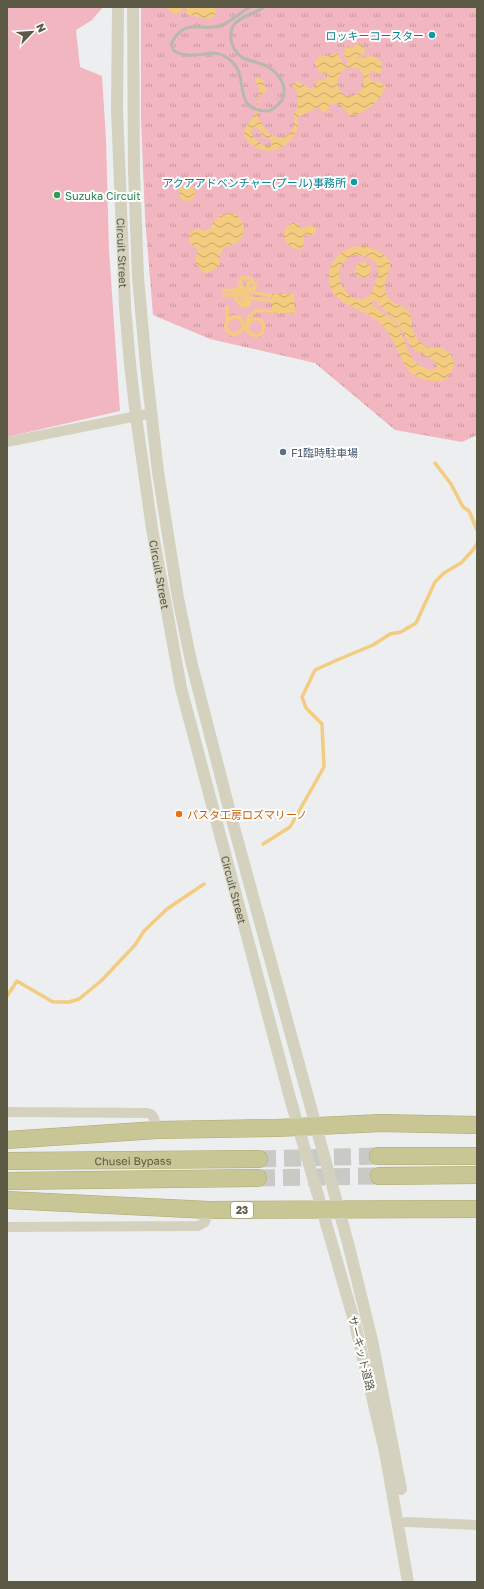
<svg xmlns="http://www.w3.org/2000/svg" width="484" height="1589" font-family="'Golos Text','Noto Sans JP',sans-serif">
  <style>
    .park { fill: url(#park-tufts) }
    .garden { fill: #f2b6c0 }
    .water { fill: url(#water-waves); fill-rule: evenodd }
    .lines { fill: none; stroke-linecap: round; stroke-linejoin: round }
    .stream { stroke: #f3cc7f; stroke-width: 3.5 }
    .trunk-tunnel { stroke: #c9c9c5; stroke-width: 17; stroke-dasharray: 17 8; stroke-linecap: butt }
    .trunk-casing { stroke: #adab6b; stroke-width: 18 }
    .minor { stroke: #d4d2bf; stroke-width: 10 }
    .tertiary { stroke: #d4d2bf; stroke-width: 12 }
    .trunk { stroke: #c8c695; stroke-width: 17 }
    .rail { stroke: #b7b8ae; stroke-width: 3 }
    .culture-dot { fill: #0f9aa8; stroke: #fff; stroke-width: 1.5 }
    .leisure-dot { fill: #2e9e5b; stroke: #fff; stroke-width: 1.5 }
    .service-dot { fill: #5c6f8a; stroke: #fff; stroke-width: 1.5 }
    .food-dot { fill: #e8710a; stroke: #fff; stroke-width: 1.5 }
    .labels { text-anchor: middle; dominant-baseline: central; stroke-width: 4; stroke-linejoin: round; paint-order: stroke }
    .shield { fill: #fff; stroke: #8d8c7c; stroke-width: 1 }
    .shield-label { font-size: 10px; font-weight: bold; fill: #5c5a44 }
    .culture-label { font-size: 11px; fill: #0d838f; stroke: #fff; text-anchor: end }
    .leisure-label { font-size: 11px; fill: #27864d; stroke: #fff; text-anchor: start }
    .street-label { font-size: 11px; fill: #5c5a44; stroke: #fff }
    .service-label { font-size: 11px; fill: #4e5e75; stroke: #fff; text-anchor: start }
    .food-label { font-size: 11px; fill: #c56008; stroke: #fff; text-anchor: start }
  </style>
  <defs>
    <pattern id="park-tufts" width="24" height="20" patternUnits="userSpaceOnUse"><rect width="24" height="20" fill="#f2b6c0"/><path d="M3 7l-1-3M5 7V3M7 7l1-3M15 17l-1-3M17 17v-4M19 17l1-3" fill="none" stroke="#c7979e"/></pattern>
    <pattern id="water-waves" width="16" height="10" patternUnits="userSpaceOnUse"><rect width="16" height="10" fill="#f3cc7f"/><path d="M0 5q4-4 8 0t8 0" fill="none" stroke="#c8a96a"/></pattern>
  </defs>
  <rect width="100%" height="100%" fill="#edeef0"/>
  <path class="park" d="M141,7H477V435L462,442L395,430L315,363L210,339L153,315L145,218L141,118Z"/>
  <path class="garden" d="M7,7H103L92,20L76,30L80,67L102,76L106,140L109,250L120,411L7,437Z"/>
  <path class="water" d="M166,7H216L215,16L208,19L186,14L187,9L184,7L179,13H173Z
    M358,44L363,45L365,49L364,54L356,57L357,58C369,55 386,54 381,73L379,74L372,71L368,74L372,81L380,82L386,88C378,102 367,113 350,116L341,105L332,103L325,114L318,107L298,117C298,120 298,125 297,129C292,145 270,157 256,147C252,145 247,141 245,137C241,127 252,122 254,115C256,111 260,92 259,88C257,84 255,82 255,77L262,79L266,90L265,93L260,94C259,100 257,107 257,113C257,117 260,121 262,124C274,148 299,138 294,114L298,108L297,92L292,85L297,81L312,90L319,79L324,81L329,74L320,73L315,64L316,60L320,56H330L336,52L338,54L343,64L345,65L348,62L344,54L346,47L349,46L352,49L355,45ZM350,67L360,69C374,89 347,108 339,88C338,85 337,83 338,79C340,72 343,69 350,67ZM255,126L259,129L263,136L273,141L271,145L267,147C260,144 252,138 251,131Z
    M179 193a8 8 0 1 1 16 0a8 8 0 1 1-16 0Z
    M227,213L236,214C238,217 241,219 242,222C247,234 240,246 227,245C225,247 222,250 221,253C216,265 226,265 207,273L202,271L195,262L198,249C191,246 187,240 190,232L199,228L204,231L211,228C214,219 218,216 227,213Z
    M293,223H297L302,229L309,225L316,227V231L312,235L304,236L303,241L304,245L303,248C295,252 286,245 284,236C284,233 285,230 286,227Z
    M365,246C412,262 376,274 387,296C392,305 403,304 409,312C413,319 410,328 415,335C418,341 422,345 428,347C433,349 439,347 444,349C457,356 455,371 446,379C431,385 412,378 404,364C399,356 397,347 392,339C389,333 384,327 379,322C363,307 333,307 329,281C328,274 329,267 334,261C341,250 352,246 365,246ZM354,255C369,255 383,262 377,278C375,283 374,289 371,293C356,316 318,270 354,255ZM375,300L399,325L412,348L418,352L434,360L437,366L435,369L429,370C403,360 410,343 396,324C389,315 379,312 372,304V301Z
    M355 270a8 8 0 1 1 16 0a8 8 0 1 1-16 0Z
    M272,294H294L295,313H272Z"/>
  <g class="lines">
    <path class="stream" d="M224,290C233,291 250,294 255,286C253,280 248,276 242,278L240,282C242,289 249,295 255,288V284L251,281L248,283L247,286C251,295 261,294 270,295
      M224,295H247
      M245,297L242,300L246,303L249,300L245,293L240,288L234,290C233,297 237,301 242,306L248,305L251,299
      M250,298L272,301
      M227,307V323
      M229,320L232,317H239L244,325L242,329
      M247,320C254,308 259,310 272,311
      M227,322C224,328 228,332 233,335C247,332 249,312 262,321L264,326L262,333L256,336L249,333L247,326
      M435,463L451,484L463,507L469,511L477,530
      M263,844L290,827L324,767L322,724L306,708L302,697L315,670L337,660L373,645L390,634L401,632L416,623L435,582L444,573L461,563L472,551L477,544
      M7,996L17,981L53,1002H69L79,999L101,981L135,945L144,931L167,909L204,884"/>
    <path class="trunk-tunnel" d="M259,1159L378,1156
      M258,1178L379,1176"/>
    <g class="trunk-casing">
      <g id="trunk">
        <path d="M7,1140L157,1130L276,1128L381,1123L477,1125"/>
        <path d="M378,1156H477"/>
        <path id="s2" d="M7,1161L259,1159"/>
        <path d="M379,1176L477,1175"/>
        <path d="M7,1181L258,1178"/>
        <path d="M7,1200L209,1210L477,1209"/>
      </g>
    </g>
    <path class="minor" d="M7,442L152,413
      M7,1112L147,1113L151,1114L154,1118L157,1130
      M7,1227L198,1226L205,1222L209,1210
      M406,1522L477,1525"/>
    <g class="tertiary">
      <path id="s1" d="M118,7L117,110L125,306L130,364L136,416L152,529L181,688L290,1098L355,1324L385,1452L408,1582"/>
      <path d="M133,7L134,173L138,277L146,366L158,472L178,598L191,661L232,820L348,1243L372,1340L401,1489"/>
    </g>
    <use href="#trunk" class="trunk"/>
    <path class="rail" d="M250,7C243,11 227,24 221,26C199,31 185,17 171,44L174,51C178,53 182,55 186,55C206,57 218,45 235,65C248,80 232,111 269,111C276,108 284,100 284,93C285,80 275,70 264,65C257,62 250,61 243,58C233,52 227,37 233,26C239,16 255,14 264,7"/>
  </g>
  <g class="culture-dot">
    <circle cx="432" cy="35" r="4"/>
    <circle cx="354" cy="182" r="4"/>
  </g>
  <circle class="leisure-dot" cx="57" cy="195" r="4"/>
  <circle class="service-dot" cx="283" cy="452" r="4"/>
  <circle class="food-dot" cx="179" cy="814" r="4"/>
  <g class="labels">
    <rect class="shield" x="231" y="1202" width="22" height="16" rx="3"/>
    <g class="shield-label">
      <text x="242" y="1210">23</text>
    </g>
    <g class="culture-label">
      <text x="424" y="35">ロッキーコースター</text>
      <text x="346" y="182">アクアアドベンチャー(プール)事務所</text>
    </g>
    <g class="leisure-label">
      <text x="65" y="195">Suzuka Circuit</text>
    </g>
    <g class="street-label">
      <text stroke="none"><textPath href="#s1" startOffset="246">Circuit Street</textPath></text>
      <text stroke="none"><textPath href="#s1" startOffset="570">Circuit Street</textPath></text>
      <text stroke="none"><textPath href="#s1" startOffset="894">Circuit Street</textPath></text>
      <text stroke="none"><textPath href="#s2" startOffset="126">Chusei Bypass</textPath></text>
      <text transform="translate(362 1353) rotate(76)">サーキット道路</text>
    </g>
    <g class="service-label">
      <text x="291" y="452">F1臨時駐車場</text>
    </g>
    <g class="food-label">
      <text x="187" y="814">パスタ工房ロズマリーノ</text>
    </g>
  </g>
  <rect width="484" height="1589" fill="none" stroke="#5c5a44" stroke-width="16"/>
  <g transform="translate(32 32) rotate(65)" stroke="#ffffff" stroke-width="3" paint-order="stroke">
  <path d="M0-3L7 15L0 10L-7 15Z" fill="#5c5a44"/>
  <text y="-6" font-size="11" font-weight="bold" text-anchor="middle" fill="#5c5a44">N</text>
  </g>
</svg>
